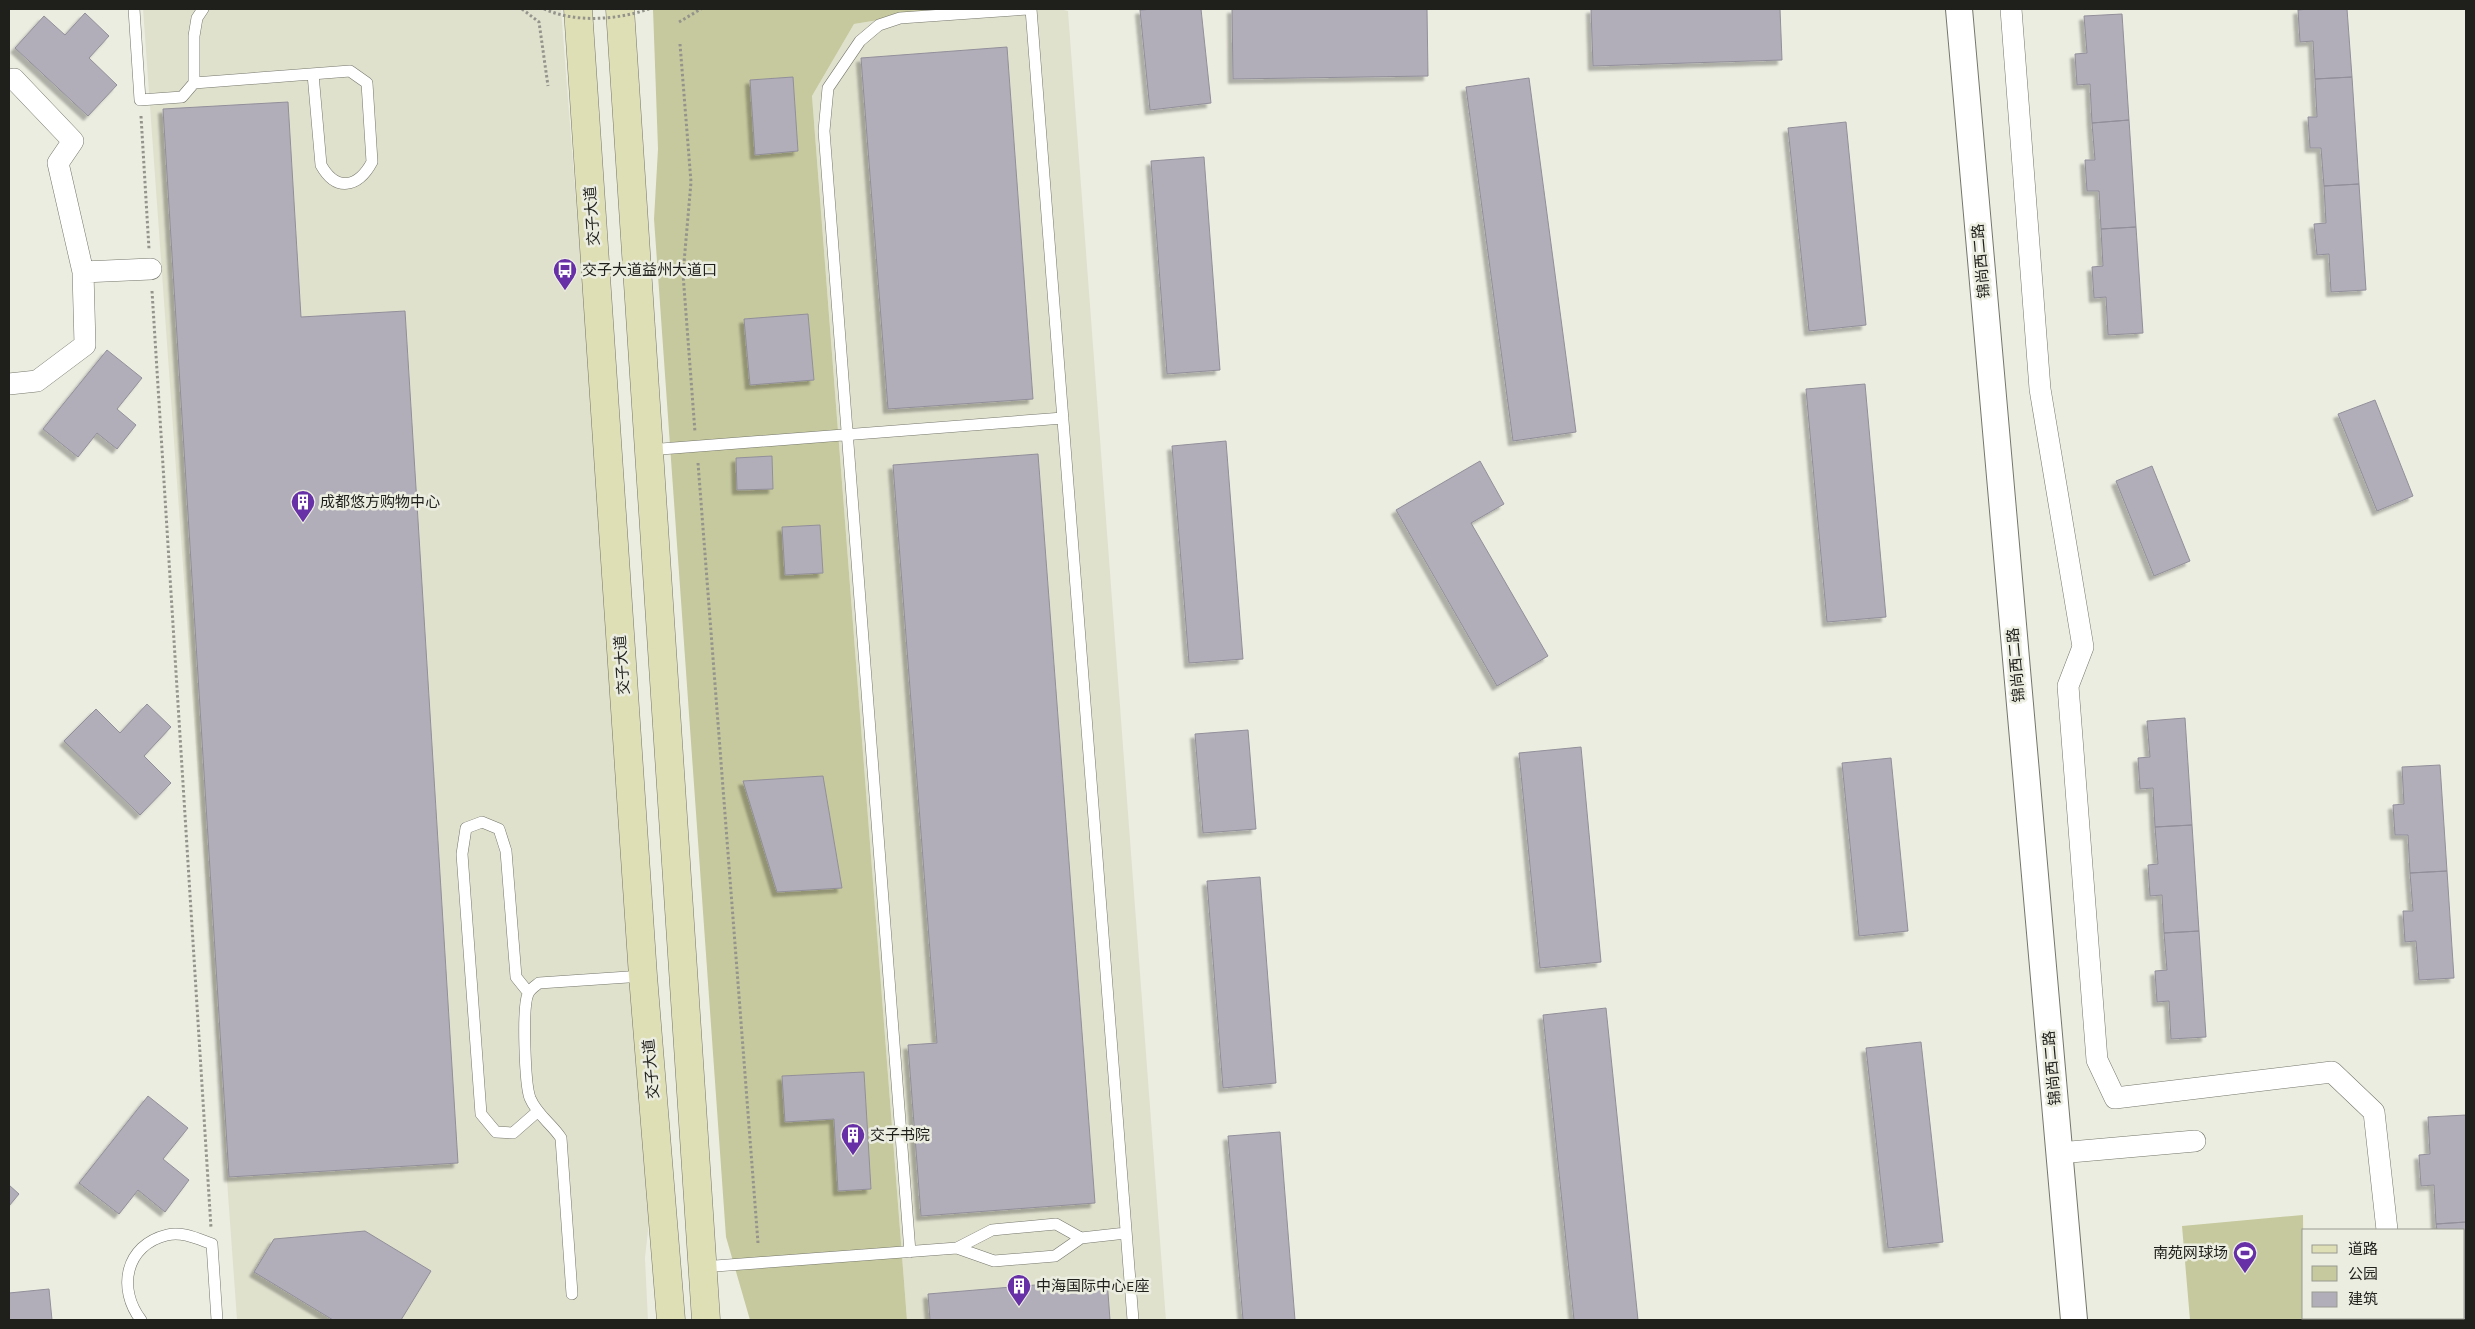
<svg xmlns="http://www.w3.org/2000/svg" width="2475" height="1329" font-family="Karla,'Noto Sans SC',sans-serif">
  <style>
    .built { fill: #e0e1cd }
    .green { fill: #c6c99d }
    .building { fill: #b1aeb9; stroke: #928f9a; filter: url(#shadow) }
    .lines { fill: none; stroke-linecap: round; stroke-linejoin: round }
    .service-casing { stroke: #75766b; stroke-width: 12 }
    .minor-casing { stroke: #75766b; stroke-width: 22 }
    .tertiary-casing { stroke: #75766b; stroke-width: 28 }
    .secondary-casing { stroke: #75766b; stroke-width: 29 }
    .path { stroke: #94948c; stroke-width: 3; stroke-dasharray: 2.5 2.5; stroke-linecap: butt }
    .service { stroke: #fff; stroke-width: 11 }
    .minor { stroke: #fff; stroke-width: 21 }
    .tertiary { stroke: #fff; stroke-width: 26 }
    .secondary { stroke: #dfdfb5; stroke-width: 28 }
    .path-bridge { stroke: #94948c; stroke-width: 3; stroke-dasharray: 2.5 2.5; stroke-linecap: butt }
    .labels { text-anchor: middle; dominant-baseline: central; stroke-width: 5; stroke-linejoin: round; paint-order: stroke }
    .street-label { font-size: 15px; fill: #1f1f1b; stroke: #ecede1 }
    .poi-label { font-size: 15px; fill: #1f1f1b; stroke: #ecede1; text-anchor: start }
  </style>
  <defs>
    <filter id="shadow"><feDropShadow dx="-4.5" dy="4.5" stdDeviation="1" flood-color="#0004"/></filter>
  </defs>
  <rect width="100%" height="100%" fill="#ecede1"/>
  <path class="built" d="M143,9H561L653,1186L645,1258L648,1320H237Z
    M945,9H1060L1068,11L1166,1320H907L812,96L854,24Z"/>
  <path class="green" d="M653,9H945L854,24L812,96L907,1320H750L726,1237L654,219L658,149Z
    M2303,1215L2304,1318H2311V1320H2190L2182,1226Z"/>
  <path class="building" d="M1155,9H1201L1211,103L1150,110L1140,10Z
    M1232,9H1427L1428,76L1233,79Z
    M1591,9H1780L1782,60L1593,66Z
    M2309,9H2347L2352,77L2315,79L2313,41L2300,42L2298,10Z
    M85,13L109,36L89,58L117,85L88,116L15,48L44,16L65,35Z
    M2122,14L2129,120L2092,123L2090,84L2077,85L2075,54L2087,53L2084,16Z
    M1007,47L1033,399L888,409L861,58Z
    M793,77L798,151L755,155L750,80Z
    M2352,77L2359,184L2324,186L2321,148H2310L2308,117H2317L2315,79Z
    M1529,78L1576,432L1513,441L1466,87Z
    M288,102L301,317L405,311L458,1163L229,1177L163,109Z
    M2129,120L2136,227L2101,229L2099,191H2087L2085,160H2095L2092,123Z
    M1846,122L1866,325L1809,331L1788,128Z
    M1204,157L1220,370L1167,374L1151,161Z
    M2359,184L2366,290L2331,292L2329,254L2317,255L2314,224L2326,223L2324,186Z
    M2136,227L2143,333L2108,335L2106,297L2094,298L2092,267L2103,266L2101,229Z
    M808,314L814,380L750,385L744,319Z
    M107,350L142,378L117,409L136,425L117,449L97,433L78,457L43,429Z
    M1865,384L1886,617L1827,622L1806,389Z
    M2375,400L2413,496L2377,511L2338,414Z
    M1226,441L1243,659L1189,663L1172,446Z
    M1038,454L1095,1203L921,1216L908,1045L937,1043L893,465Z
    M772,456L773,489L737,490L736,458Z
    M1480,461L1504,504L1471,523L1548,656L1497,686L1396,510Z
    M2152,466L2190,561L2154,576L2116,481Z
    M820,525L823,573L785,575L782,527Z
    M147,704L171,727L144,756L171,783L140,815L64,741L96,709L120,733Z
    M2185,718L2192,825L2155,827L2153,788L2140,789L2138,758L2150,757L2147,721Z
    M1248,730L1256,829L1203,833L1195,734Z
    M1581,747L1601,962L1540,968L1519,753Z
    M1891,758L1908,931L1859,936L1842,763Z
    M2440,765L2447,871L2410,873L2408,835H2395L2393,805L2404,804L2402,767Z
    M823,776L842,888L777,892L743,781Z
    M2192,825L2199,931L2164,933L2162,895L2150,896L2148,865L2158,864L2155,827Z
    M2447,871L2454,978L2419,980L2416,941L2405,942L2403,911H2413L2410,873Z
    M1260,877L1276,1083L1223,1088L1207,881Z
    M2199,931L2206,1037L2171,1039L2169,1001L2157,1002L2155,971L2167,970L2164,933Z
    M1606,1008L1638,1320H1574L1543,1015Z
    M1921,1042L1943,1242L1888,1248L1866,1048Z
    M864,1072L871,1189L838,1191L834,1119L785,1122L782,1076Z
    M148,1096L188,1128L163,1159L189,1180L165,1212L138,1190L119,1214L79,1183Z
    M2466,1115V1222L2436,1224L2434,1185L2421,1186L2419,1155L2430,1154L2428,1117Z
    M1280,1132L1295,1320H1243L1228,1136Z
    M9,1185L19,1194L9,1206Z
    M2466,1222V1320H2444V1318H2464V1230H2437L2436,1224Z
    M365,1231L431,1271L401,1320H333L254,1272L274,1239Z
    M1107,1279L1110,1320H930L928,1294Z
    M49,1289L52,1320H9V1293Z"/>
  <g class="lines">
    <g class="service-casing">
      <path id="service" d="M134,9L140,100L182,97L194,83V36L197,18L203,9
        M1031,9L1133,1320
        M194,83L350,71L367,83L372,162C358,188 336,192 321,165L313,74
        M648,450L1063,418
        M528,992L516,977L506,851L499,829L482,822L466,828L462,854L481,1114L496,1132L513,1133L537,1112
        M1081,1238L1126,1233
        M910,1252L824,131L828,88L860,41L879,25L900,18L1028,9
        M702,1267L957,1248L994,1261L1055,1256L1081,1238L1056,1224L992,1230L957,1248
        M572,1294L561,1138C552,1124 537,1115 530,1098C525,1085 522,1007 528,994C530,989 535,986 539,983L643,976
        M141,1320C117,1289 125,1245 167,1235C182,1231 198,1239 212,1244L217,1320"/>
    </g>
    <g class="minor-casing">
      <path id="minor" d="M2011,9L2040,389L2083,647L2068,686L2097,1060L2115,1098L2332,1072L2374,1112L2387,1230
        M9,80L14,79L73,141L58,163L83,272L85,345L37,381L9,384
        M83,272L151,269
        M2059,1153L2195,1141
        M2397,1318V1320"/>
    </g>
    <g class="tertiary-casing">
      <path id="tertiary" d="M1959,9L2074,1320"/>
    </g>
    <g class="secondary-casing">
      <path id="secondary" d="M578,9L643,976L671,1320
        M620,9L706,1320"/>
    </g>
    <path class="path" d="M522,9L539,22L548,86
      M679,22L701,9
      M680,44L691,182L683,274L695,432
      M141,116L149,249
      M152,291L211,1228
      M698,463L758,1243"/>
    <use href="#service" class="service"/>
    <use href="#minor" class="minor"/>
    <use href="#tertiary" class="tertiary"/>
    <use href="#secondary" class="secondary"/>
    <path class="path-bridge" d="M544,9C576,23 616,20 649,9"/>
  </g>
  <defs>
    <g id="bus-pin" transform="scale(1.25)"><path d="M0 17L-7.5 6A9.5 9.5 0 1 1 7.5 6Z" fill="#6830a7" stroke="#ecede1"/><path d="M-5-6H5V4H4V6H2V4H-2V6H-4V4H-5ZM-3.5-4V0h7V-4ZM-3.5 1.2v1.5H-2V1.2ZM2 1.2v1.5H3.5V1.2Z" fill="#fff"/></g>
    <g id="building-pin" transform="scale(1.25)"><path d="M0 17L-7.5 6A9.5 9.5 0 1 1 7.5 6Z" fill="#6830a7" stroke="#ecede1"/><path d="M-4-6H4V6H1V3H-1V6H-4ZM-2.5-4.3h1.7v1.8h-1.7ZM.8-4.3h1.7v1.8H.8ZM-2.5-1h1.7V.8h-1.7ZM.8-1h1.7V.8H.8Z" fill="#fff"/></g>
    <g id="stadium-pin" transform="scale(1.25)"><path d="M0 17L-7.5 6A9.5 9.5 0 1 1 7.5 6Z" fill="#6830a7" stroke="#ecede1"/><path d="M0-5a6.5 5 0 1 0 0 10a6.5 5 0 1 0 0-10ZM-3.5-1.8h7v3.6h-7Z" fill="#fff"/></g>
  </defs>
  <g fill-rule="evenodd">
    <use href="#bus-pin" x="565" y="270"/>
    <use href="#building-pin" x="303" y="502"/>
    <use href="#building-pin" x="853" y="1135"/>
    <use href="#stadium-pin" x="2245" y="1253"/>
    <use href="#building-pin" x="1019" y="1286"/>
  </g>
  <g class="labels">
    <g class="street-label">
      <text transform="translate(592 216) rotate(-94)">交子大道</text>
      <text transform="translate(1981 261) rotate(-95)">锦尚西二路</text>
      <text transform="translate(622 665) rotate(-94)">交子大道</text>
      <text transform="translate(2016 665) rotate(-95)">锦尚西二路</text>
      <text transform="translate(2052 1068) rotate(-95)">锦尚西二路</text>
      <text transform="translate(651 1069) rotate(-95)">交子大道</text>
    </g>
    <g class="poi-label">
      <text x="582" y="270">交子大道益州大道口</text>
      <text x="320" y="502">成都悠方购物中心</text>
      <text x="870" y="1135">交子书院</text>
      <text x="2228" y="1253" text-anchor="end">南苑网球场</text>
      <text x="1036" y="1286">中海国际中心E座</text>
    </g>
  </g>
  <rect width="2475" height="1329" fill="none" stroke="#1f1f1b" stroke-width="20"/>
  <rect x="2302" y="1229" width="162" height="90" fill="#ecede1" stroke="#9a9b92"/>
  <rect x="2312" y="1245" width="25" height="8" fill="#dfdfb5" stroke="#9a9b92"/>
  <text x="2348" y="1254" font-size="15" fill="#1f1f1b">道路</text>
  <rect x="2312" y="1266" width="25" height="15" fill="#c6c99d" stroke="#9a9b92"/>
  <text x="2348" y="1279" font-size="15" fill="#1f1f1b">公园</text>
  <rect x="2312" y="1292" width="25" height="15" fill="#b1aeb9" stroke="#9a9b92"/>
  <text x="2348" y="1304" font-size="15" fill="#1f1f1b">建筑</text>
</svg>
